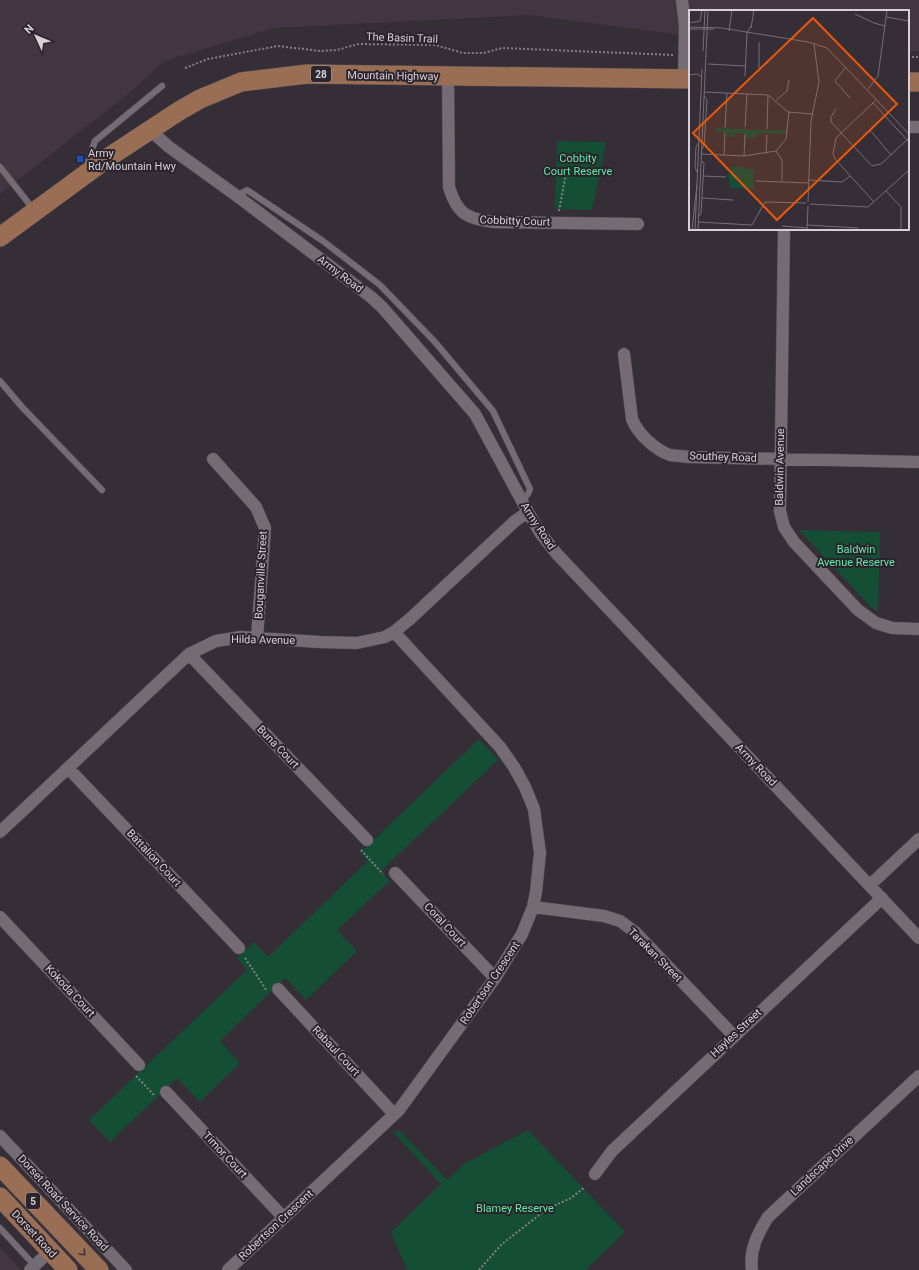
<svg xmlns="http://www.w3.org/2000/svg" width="919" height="1270" font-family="Roboto,sans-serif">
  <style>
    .built { fill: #433642 }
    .green { fill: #134e35 }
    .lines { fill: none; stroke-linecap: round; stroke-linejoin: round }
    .service-casing { stroke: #514a51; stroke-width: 7 }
    .minor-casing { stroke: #514a51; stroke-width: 13 }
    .primary-casing { stroke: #514a51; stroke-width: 20 }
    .path { stroke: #857e85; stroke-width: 2; stroke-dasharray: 2 2; stroke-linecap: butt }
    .service { stroke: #746b73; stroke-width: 6 }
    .minor { stroke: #746b73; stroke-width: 12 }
    .primary { stroke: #9a6e55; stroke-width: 19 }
    .oneway { stroke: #423334 }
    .transit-dot { fill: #1a4fb4; stroke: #2c242c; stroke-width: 1.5 }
    .labels { text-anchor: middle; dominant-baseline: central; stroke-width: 4; stroke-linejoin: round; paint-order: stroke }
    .shield { fill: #2c242c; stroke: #a29ca2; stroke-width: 1 }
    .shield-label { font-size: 10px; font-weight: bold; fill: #d5d0d5 }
    .street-label { font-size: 11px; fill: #d5d0d5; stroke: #2c242c }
    .poi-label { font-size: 11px; fill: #d5d0d5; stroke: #2c242c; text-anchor: start }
    .park-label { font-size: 11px; fill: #61e7a9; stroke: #2c242c }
    .inset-road { fill: none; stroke: #766f76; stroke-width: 1 }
    .view { fill: #e8590c; fill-opacity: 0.15; stroke: #e8590c; stroke-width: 2 }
    .inset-edge { fill: none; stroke: #d5d0d5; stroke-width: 2 }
  </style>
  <rect width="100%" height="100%" fill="#362e36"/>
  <path class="built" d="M0,0H919V51H908V11H690V36L529,15L274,28L164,61L128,94L0,194Z
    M0,1248L21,1270H0Z"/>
  <path class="green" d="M557,141L606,142L592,210L555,209Z
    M799,530L880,532L878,612L871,607Z
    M479,739L498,760L381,871L390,881L337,930L357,951L306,1000L285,978L220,1041L240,1063L200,1102L177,1078L110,1142L89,1120L247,970L237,958L254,942L268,957L368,861L360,853Z
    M399,1130L447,1180L464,1164L528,1130L625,1232L586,1270H407L391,1232L441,1184L394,1133Z"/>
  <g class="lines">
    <g class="service-casing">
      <path id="service" d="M0,167L34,210
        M86,168L95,141L162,86
        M237,196L247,190L323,241L380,285L435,342L493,411L530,489L528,494L521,500
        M0,381L22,407L102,490
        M0,1228L35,1266"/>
    </g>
    <g class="minor-casing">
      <path id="minor" d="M682,0L685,26L684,79
        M448,77L449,187C457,214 467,219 494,222L638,224
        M908,127H919
        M150,130L169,147L237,196L371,297L382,307L475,414L528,512L541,534L557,554L919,938
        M784,229L780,511L784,527L794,542L858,610L876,623L892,628L919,629
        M624,354L632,419C638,434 654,449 670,455C676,456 683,456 689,457L919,462
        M213,459L256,507L265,528L257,638
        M189,654L367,840
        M68,768L239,948
        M0,832L189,654L216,641L241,637L320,642L357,643L385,637L394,632L411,618L515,521L528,512
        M395,873L495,978
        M870,885L919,839
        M533,907L604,916L620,921L635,932L734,1036
        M0,917L139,1065
        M278,989L394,1114
        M166,1092L284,1218
        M0,1136L126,1270
        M595,1174L612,1151L882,898
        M30,1270L50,1251
        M228,1270L399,1110L495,978L522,934L533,907L536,892L540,853L534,809L525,787L514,767L500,747L394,632
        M752,1270C749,1250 758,1233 768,1217L919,1076"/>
    </g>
    <g class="primary-casing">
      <path id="primary" d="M908,82H919
        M0,237L109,157L179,111L200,99L241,82L307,74L690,79
        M0,1166L99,1270
        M0,1197L68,1270"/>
    </g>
    <path class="path" d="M908,57H919
      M185,68L208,59L278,46L320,51L337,50L358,44L435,45L463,53H484L502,48L673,55
      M559,211L567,168
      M361,850L383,874
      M245,958L267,991
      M136,1076L155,1096
      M479,1270L502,1244L547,1209L571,1198L585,1187"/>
    <use href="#service" class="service"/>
    <use href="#minor" class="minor"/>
    <use href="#primary" class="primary"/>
  </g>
  <defs><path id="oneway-chevron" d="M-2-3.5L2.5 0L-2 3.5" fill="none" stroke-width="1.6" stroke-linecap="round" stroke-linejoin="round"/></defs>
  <use class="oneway" href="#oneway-chevron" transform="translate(83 1253) rotate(47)"/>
  <rect class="transit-dot" x="76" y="155" width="8" height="8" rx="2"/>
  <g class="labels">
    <g class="shield">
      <rect x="311" y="66" width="20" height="16" rx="3"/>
      <rect x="26" y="1193" width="14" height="16" rx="3"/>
    </g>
    <g class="shield-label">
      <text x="321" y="74">28</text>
      <text x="33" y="1201">5</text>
    </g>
    <g class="street-label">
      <text transform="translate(402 38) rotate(2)">The Basin Trail</text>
      <text transform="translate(393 76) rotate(1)">Mountain Highway</text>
      <text transform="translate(515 221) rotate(2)">Cobbitty Court</text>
      <text transform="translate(340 274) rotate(37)">Army Road</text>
      <text transform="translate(723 457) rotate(2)">Southey Road</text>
      <text transform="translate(780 467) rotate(-89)">Baldwin Avenue</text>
      <text transform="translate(538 526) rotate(57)">Army Road</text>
      <text transform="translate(261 575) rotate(-87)">Bouganville Street</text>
      <text transform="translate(263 640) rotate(1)">Hilda Avenue</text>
      <text transform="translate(278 747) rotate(46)">Buna Court</text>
      <text transform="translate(756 765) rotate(46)">Army Road</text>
      <text transform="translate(154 858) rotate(47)">Battalion Court</text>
      <text transform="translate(445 925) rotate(47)">Coral Court</text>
      <text transform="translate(655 955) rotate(45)">Tarakan Street</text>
      <text transform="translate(490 983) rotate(-56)">Robertson Crescent</text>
      <text transform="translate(70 991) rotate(47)">Kokoda Court</text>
      <text transform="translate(736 1033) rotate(-43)">Hayles Street</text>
      <text transform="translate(336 1051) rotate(47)">Rabaul Court</text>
      <text transform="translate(225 1155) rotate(47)">Timor Court</text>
      <text transform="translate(822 1166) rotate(-43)">Landscape Drive</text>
      <text transform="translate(63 1203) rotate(47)">Dorset Road Service Road</text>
      <text transform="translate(276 1225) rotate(-43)">Robertson Crescent</text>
      <text transform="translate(34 1234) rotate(47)">Dorset Road</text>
    </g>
    <g class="poi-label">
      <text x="88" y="153">Army<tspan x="88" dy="13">Rd/Mountain Hwy</tspan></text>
    </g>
    <g class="park-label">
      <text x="578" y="158">Cobbity<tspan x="578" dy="13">Court Reserve</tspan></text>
      <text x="856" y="549">Baldwin<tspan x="856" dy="13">Avenue Reserve</tspan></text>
      <text x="515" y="1208">Blamey Reserve</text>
    </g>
  </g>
  <g transform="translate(689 10)">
    <rect width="220" height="220" fill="#362e36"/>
    <path d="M55,117L58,120H98V124L77,123L67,124V128H57V124L46,123L45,127H38V123L26,122V118L55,119ZM53,148V157L65,160V179L42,178L39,166L43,157H52Z" fill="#134e35"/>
    <path class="inset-road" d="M166,4L185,13L196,16M197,7L220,11M0,13L11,11L13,0M0,17L33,18L119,32L138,38L220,124M62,18L65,0M0,19H25M40,21L43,0M70,32V58M14,41L16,0M19,54L56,56M157,57L146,71L161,88M0,65L8,64L13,67M56,66L58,23L62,16M179,79L189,66L198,0M15,82L79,85L99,102L124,104M87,90L98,81L100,70M184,93L220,132M147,99L142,107V112L183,156L192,154L220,128M56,117L58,84M36,118L38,83M78,119L79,85M181,120L202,145M13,139L15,136L18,90L15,86M87,141L93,150V171M12,144L55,146L87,141L97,129L100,102M77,144L78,125M35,145L36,123M55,146L56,124M8,162L6,157L7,137L10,133M14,166L37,167M120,170L153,172L161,166M67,171L120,173M197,181L212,197V220M13,188L44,190M119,192L122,111L130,72L125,34M185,192L146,149L144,144L147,128L187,90M121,194L179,197L220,160M9,207L12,204L15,153L13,151M9,212L63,215L76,192L117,193M118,215L169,218M93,216L118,218M3,220L8,175M6,220L13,59M9,220L19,0M118,220L119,196"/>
    <path class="view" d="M124,8L208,94L88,210L4,123Z"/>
    <rect width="220" height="220" class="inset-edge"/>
  </g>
  <g transform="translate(36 36) rotate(314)" stroke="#2c242c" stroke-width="3" paint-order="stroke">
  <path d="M0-3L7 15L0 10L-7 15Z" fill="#d5d0d5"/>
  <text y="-6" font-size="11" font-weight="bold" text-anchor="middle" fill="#d5d0d5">N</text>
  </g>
</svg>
